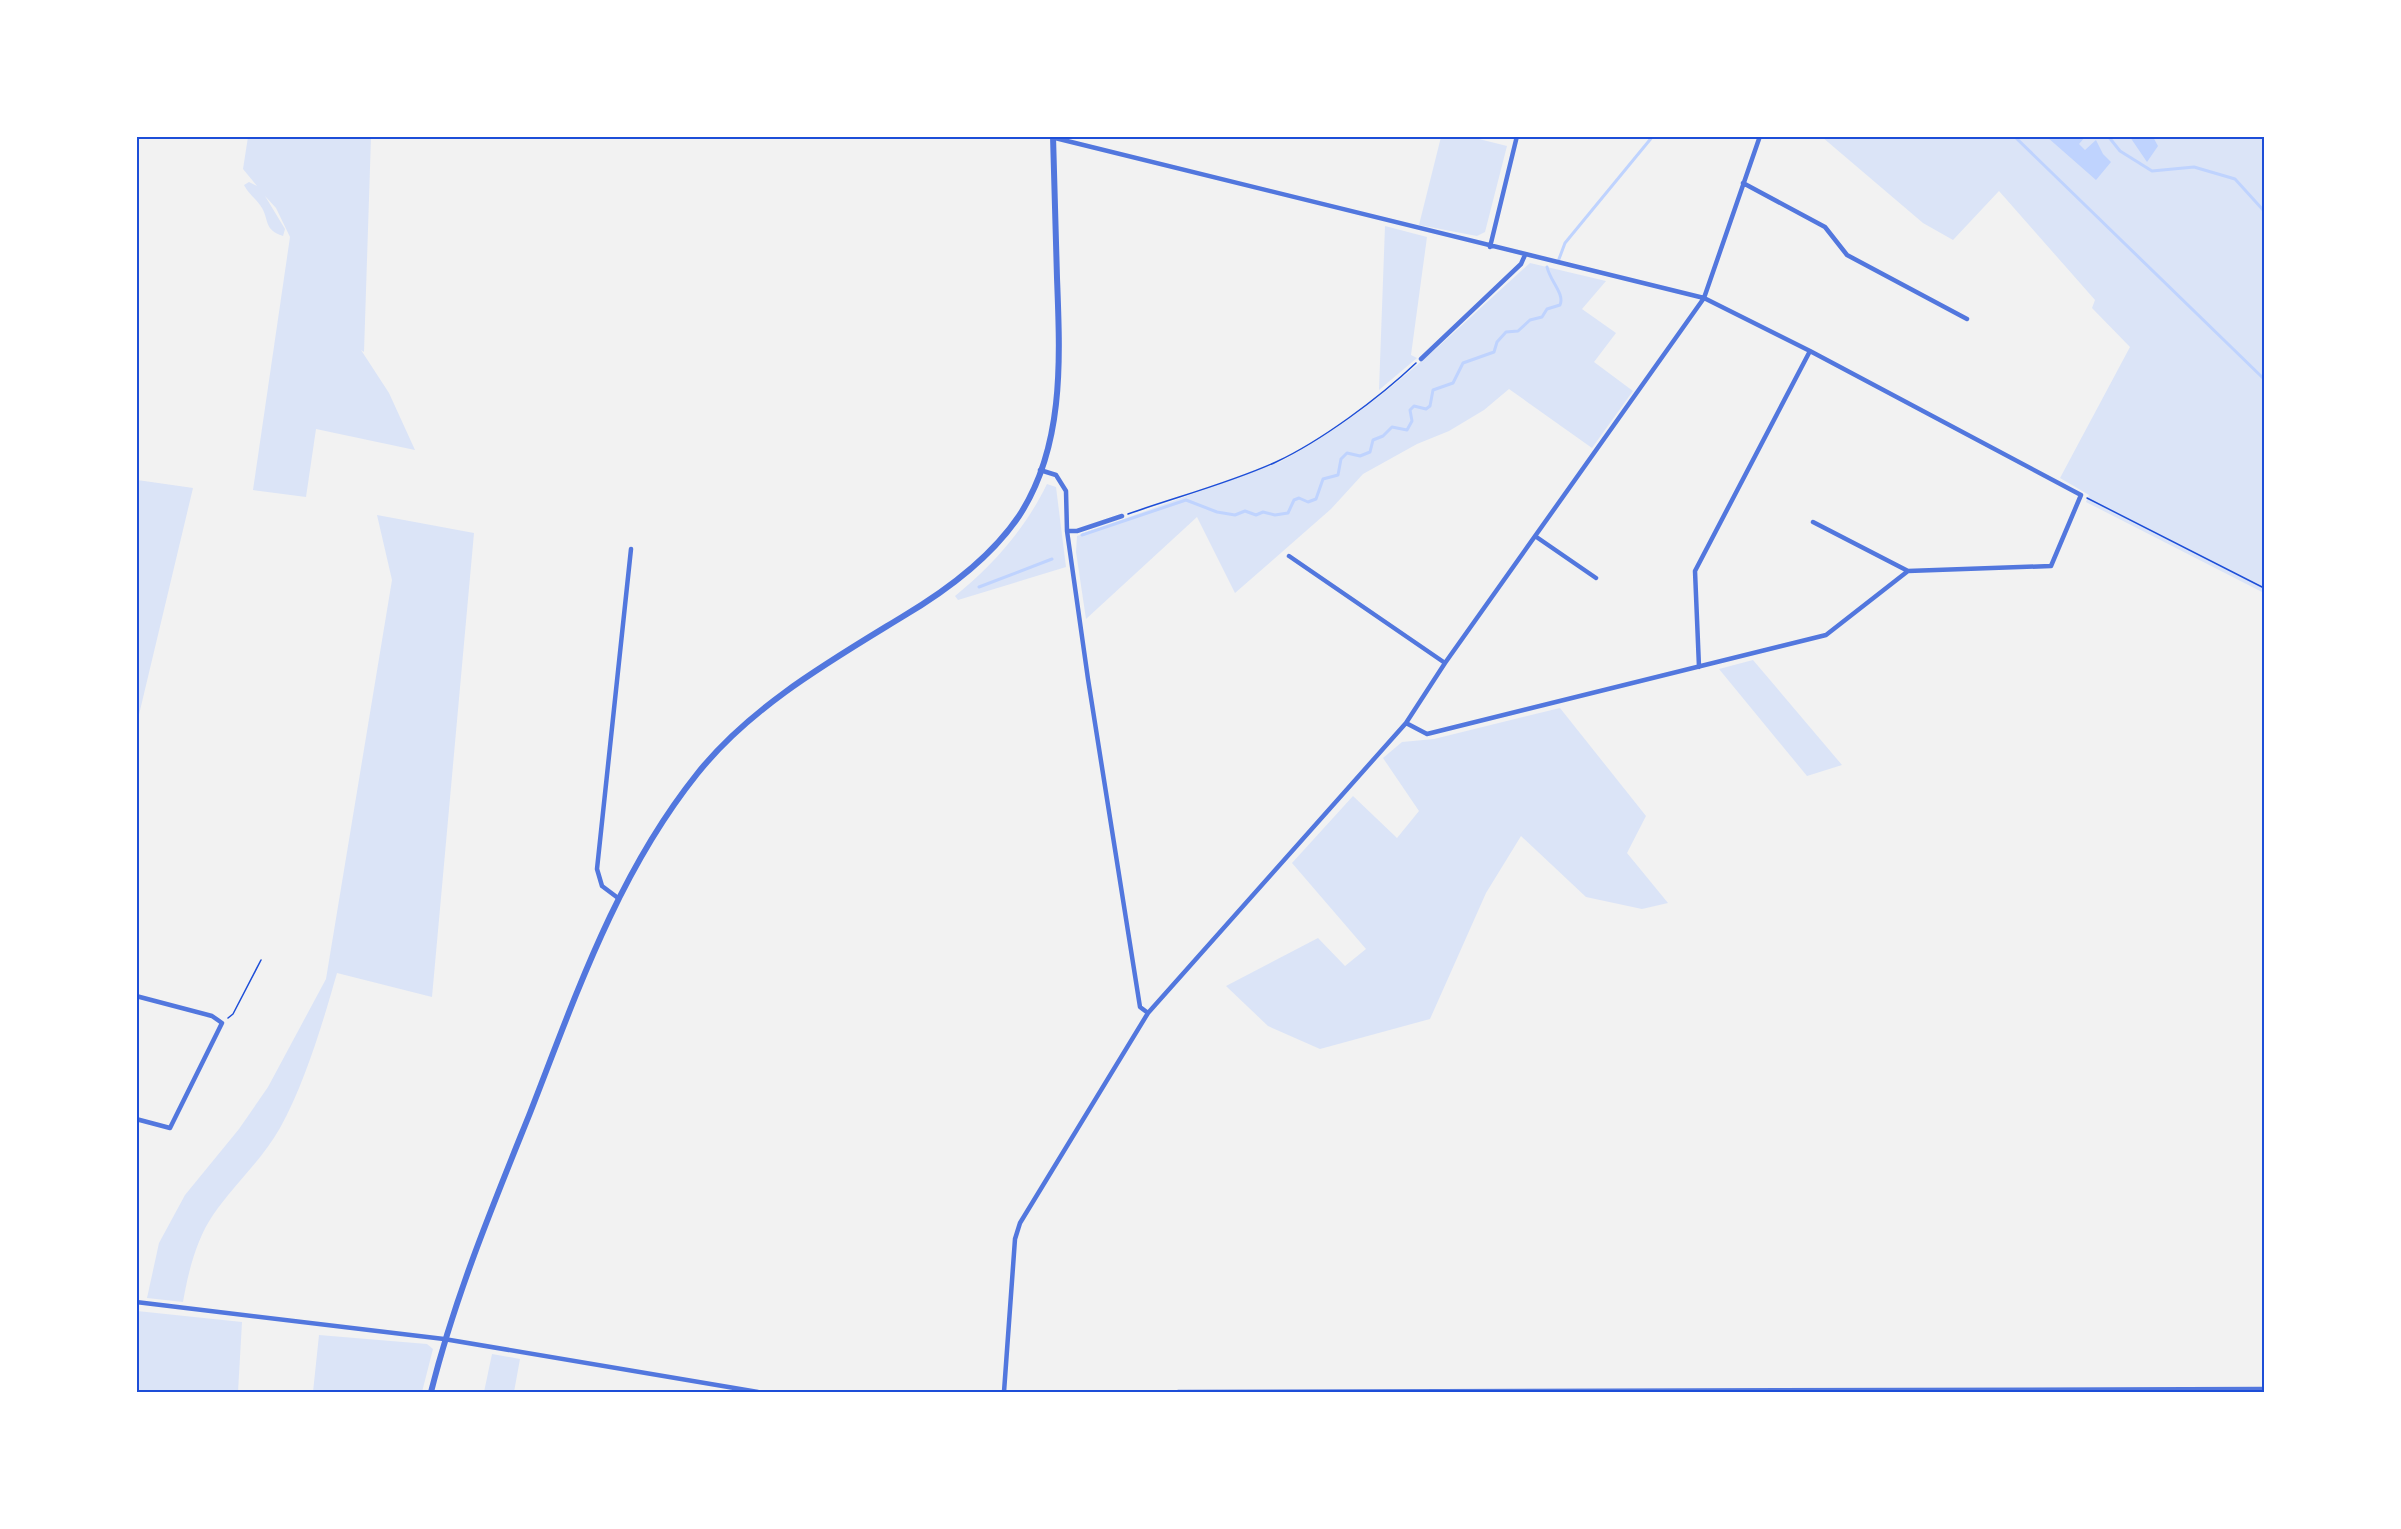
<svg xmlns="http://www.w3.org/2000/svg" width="2401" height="1529" font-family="Ubuntu,sans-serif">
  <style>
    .green { fill: #dbe4f7 }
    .water { fill: #bfd3fe }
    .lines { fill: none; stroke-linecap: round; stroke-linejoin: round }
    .stream { stroke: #bfd3fe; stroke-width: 3 }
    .path { stroke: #1d4ed8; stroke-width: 1.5 }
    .minor { stroke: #5277de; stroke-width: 4.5 }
    .tertiary { stroke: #5277de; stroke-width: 6 }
    .neatline { fill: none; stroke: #1d4ed8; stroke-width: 2 }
  </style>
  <rect width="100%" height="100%" fill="#f2f2f2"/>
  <path class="green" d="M248,137H371L364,352L361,350L389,393L415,450L316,429L306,497L253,490L290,237L276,208L265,196L285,229L283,236C264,230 269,220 262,208C257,199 249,195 244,185L249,182L257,186L243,169Z
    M1441,137H1471L1507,146L1485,232L1477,236L1419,225Z
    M1822,137H2264V593L2086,502L2089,495L2060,478L2130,347L2092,308L2095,300L1999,191L1953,240L1923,223Z
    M1385,226L1427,237L1411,355L1417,358L1379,390Z
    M1530,263L1606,281L1582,309L1616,333L1594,362L1633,391L1592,448L1509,389L1484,410L1449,431L1417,444L1363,474L1331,509L1235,593L1197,517L1086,619L1076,552L1077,536L1280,462C1375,412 1451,334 1530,263Z
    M137,480L193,488L137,723L136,480Z
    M1047,484L1056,487L1066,567L958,600L955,596C994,564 1025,529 1047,484Z
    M377,515L474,533L432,997L337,973C323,1022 305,1083 280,1128C261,1161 234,1185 213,1215C196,1240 188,1273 183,1302L147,1298L159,1243L185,1195L239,1129L268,1087L326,979L392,580Z
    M1753,660L1842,765L1807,776L1719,669Z
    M1560,708L1646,816L1627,853L1668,903L1642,909L1586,897L1521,836L1486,893L1430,1019L1320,1049L1268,1026L1226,986L1318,938L1345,966L1366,949L1292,863L1353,796L1397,838L1419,811L1383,758L1402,742L1434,739Z
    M137,1311L242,1322L238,1392H137Z
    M319,1335L427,1344L433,1349L422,1392H313Z
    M492,1354L520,1359L514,1392H484Z"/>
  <path class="water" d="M2047,137H2085L2079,144L2085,150L2096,140L2103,154L2111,162L2096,180Z
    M2130,137H2153L2158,146L2147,162Z"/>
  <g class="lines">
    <path class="stream" d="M2014,136L2264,379
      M2108,136L2120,151L2152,171L2194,167L2235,179L2264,211
      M1559,259L1565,243L1653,136
      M1082,535L1186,500L1217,512L1235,515L1245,511L1256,515L1263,512L1275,515L1288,513L1294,500L1299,498L1308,502L1316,499L1323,479L1338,475L1341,459L1347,453L1360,456L1370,452L1373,440L1383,436L1392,427L1407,430L1412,421L1410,410L1414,406L1426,409L1430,406L1433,390L1453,383L1463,363L1494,352L1497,342L1506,332L1518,331L1530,320L1542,317L1547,309L1560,305C1565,294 1550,281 1547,267
      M979,587L1052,559"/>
    <path class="path" d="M2087,498L2264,588
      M1128,514C1176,497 1230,483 1276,462C1321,441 1379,398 1416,363
      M228,1018L233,1014L261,960"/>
    <path class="minor" d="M1051,137L1704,298L1810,351L2081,495L2051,566L1908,571L1826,635L1427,734L1406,723
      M1743,183L1825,227L1847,255L1967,319
      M1490,247L1517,136
      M1421,359L1521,264L1525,255
      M1040,470L1056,475L1066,491L1067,531L1088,679L1140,1007L1148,1013
      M1813,522L1908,571
      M1067,531H1077L1122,516
      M1535,536L1596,578
      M1289,556L1445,663
      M1699,667L1695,571L1810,351
      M618,898L602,886L597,869L631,549
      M136,996L212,1016L222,1023L170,1128L136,1119
      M136,1302L444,1339L758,1392
      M1004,1392L1015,1239L1020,1223L1148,1013L1406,723L1445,663L1704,298L1760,136
      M1178,1392L2264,1389"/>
    <path class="tertiary" d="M431,1392C455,1296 493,1205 530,1113C576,995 617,874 697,774C750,707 830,661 902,617C946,591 990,559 1019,516C1065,446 1060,357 1057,278C1056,231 1054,184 1053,136"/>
  </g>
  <rect width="2401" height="1529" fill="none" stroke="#ffffff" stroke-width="276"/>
  <rect x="138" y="138" width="2125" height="1253" class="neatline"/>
</svg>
